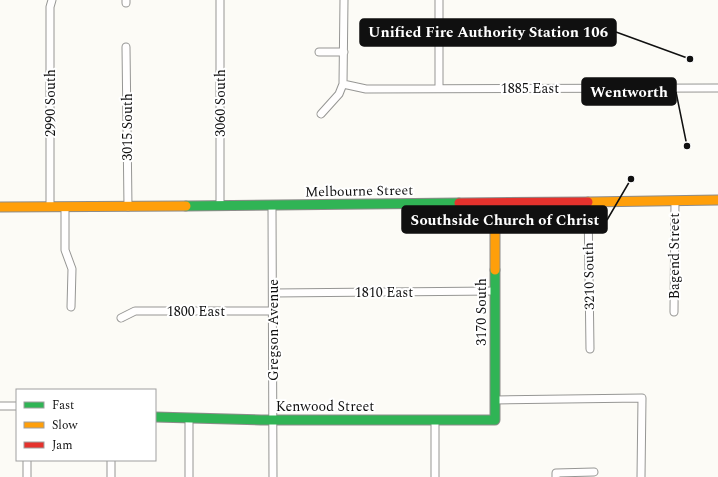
<svg xmlns="http://www.w3.org/2000/svg" width="718" height="477" font-family="Spectral,serif">
  <style>
    .lines { fill: none; stroke-linecap: round; stroke-linejoin: round }
    .street-casing { stroke: #969694; stroke-width: 9 }
    .fast-casing { stroke: #8d8c8a; stroke-width: 11 }
    .slow-casing { stroke: #8d8c8a; stroke-width: 11 }
    .jam-casing { stroke: #8d8c8a; stroke-width: 11 }
    .street { stroke: #fffefe; stroke-width: 7 }
    .fast { stroke: #30b455; stroke-width: 9 }
    .slow { stroke: #ff9f0a; stroke-width: 9 }
    .jam { stroke: #e5322d; stroke-width: 9 }
    .labels { text-anchor: middle; dominant-baseline: central; stroke-width: 4; stroke-linejoin: round; paint-order: stroke }
    .street-label { font-size: 14px; fill: #101010; stroke: #fff }
    .leader { fill: none; stroke: #101010; stroke-width: 1.5 }
    .callout-dot { fill: #101010; stroke: #fff; stroke-width: 1.5 }
    .callout { fill: #101010; stroke: #101010; stroke-width: 1.5 }
    .callout-label { font-size: 15px; text-anchor: middle; font-weight: bold; fill: #fff }
  </style>
  <rect width="100%" height="100%" fill="#fcfbf6"/>
  <g class="lines">
    <g class="street-casing">
      <path id="street" d="M126,0V3
        M439,0V88
        M126,47L128,207
        M319,52H344
        M343,84L366,89L718,88
        M321,114L339,94L343,84L344,0
        M588,203L590,349
        M220,206V0
        M272,206L273,477
        M50,207V7L52,0
        M65,207V250L72,269L71,307
        M273,293L495,291
        M674,312L675,201
        M121,318L135,311H273
        M495,400L642,398L641,477
        M0,406H17
        M189,418V477
        M435,421V477
        M27,460V477
        M111,460V477
        M556,477V473L594,472"/>
    </g>
    <g class="fast-casing">
      <path id="fast" d="M186,206L459,203
        M155,417L261,420H495V270"/>
    </g>
    <g class="slow-casing">
      <path id="slow" d="M588,202L718,200
        M495,204V270
        M0,207L186,206"/>
    </g>
    <g class="jam-casing">
      <path id="jam" d="M459,203L588,202"/>
    </g>
    <use href="#street" class="street"/>
    <use href="#fast" class="fast"/>
    <use href="#slow" class="slow"/>
    <use href="#jam" class="jam"/>
  </g>
  <g class="labels">
    <g class="street-label">
      <text x="530" y="88">1885 East</text>
      <text transform="translate(50 103) rotate(-90)">2990 South</text>
      <text transform="translate(220 103) rotate(-90)">3060 South</text>
      <text transform="translate(127 127) rotate(-90)">3015 South</text>
      <text transform="translate(359 191) rotate(-1)">Melbourne Street</text>
      <text transform="translate(674 256) rotate(-90)">Bagend Street</text>
      <text transform="translate(589 276) rotate(-91)">3210 South</text>
      <text x="384" y="292">1810 East</text>
      <text x="196" y="311">1800 East</text>
      <text transform="translate(481 312) rotate(-90)">3170 South</text>
      <text transform="translate(273 330) rotate(-90)">Gregson Avenue</text>
      <text x="325" y="406">Kenwood Street</text>
    </g>
  </g>
  <path class="leader" d="M690 59L616 32M687 146L676 92M631 179L607 220"/>
  <g class="callout-dot">
    <circle cx="690" cy="59" r="4"/>
    <circle cx="687" cy="146" r="4"/>
    <circle cx="631" cy="179" r="4"/>
  </g>
  <g class="callout">
    <rect x="360" y="19" width="256" height="27" rx="4"/>
    <rect x="582" y="78" width="94" height="27" rx="4"/>
    <rect x="402" y="206" width="205" height="27" rx="4"/>
  </g>
  <g class="callout-label">
    <text x="488" y="37">Unified Fire Authority Station 106</text>
    <text x="629" y="97">Wentworth</text>
    <text x="505" y="225">Southside Church of Christ</text>
  </g>
  <rect x="16" y="389" width="140" height="72" fill="#ffffff" stroke="#9f9f9f"/>
  <rect x="24" y="402" width="20" height="6" fill="#30b455" stroke="#9f9f9f"/>
  <text x="52" y="409" font-size="12" fill="#101010">Fast</text>
  <rect x="24" y="422" width="20" height="6" fill="#ff9f0a" stroke="#9f9f9f"/>
  <text x="52" y="429" font-size="12" fill="#101010">Slow</text>
  <rect x="24" y="442" width="20" height="6" fill="#e5322d" stroke="#9f9f9f"/>
  <text x="52" y="449" font-size="12" fill="#101010">Jam</text>
</svg>
